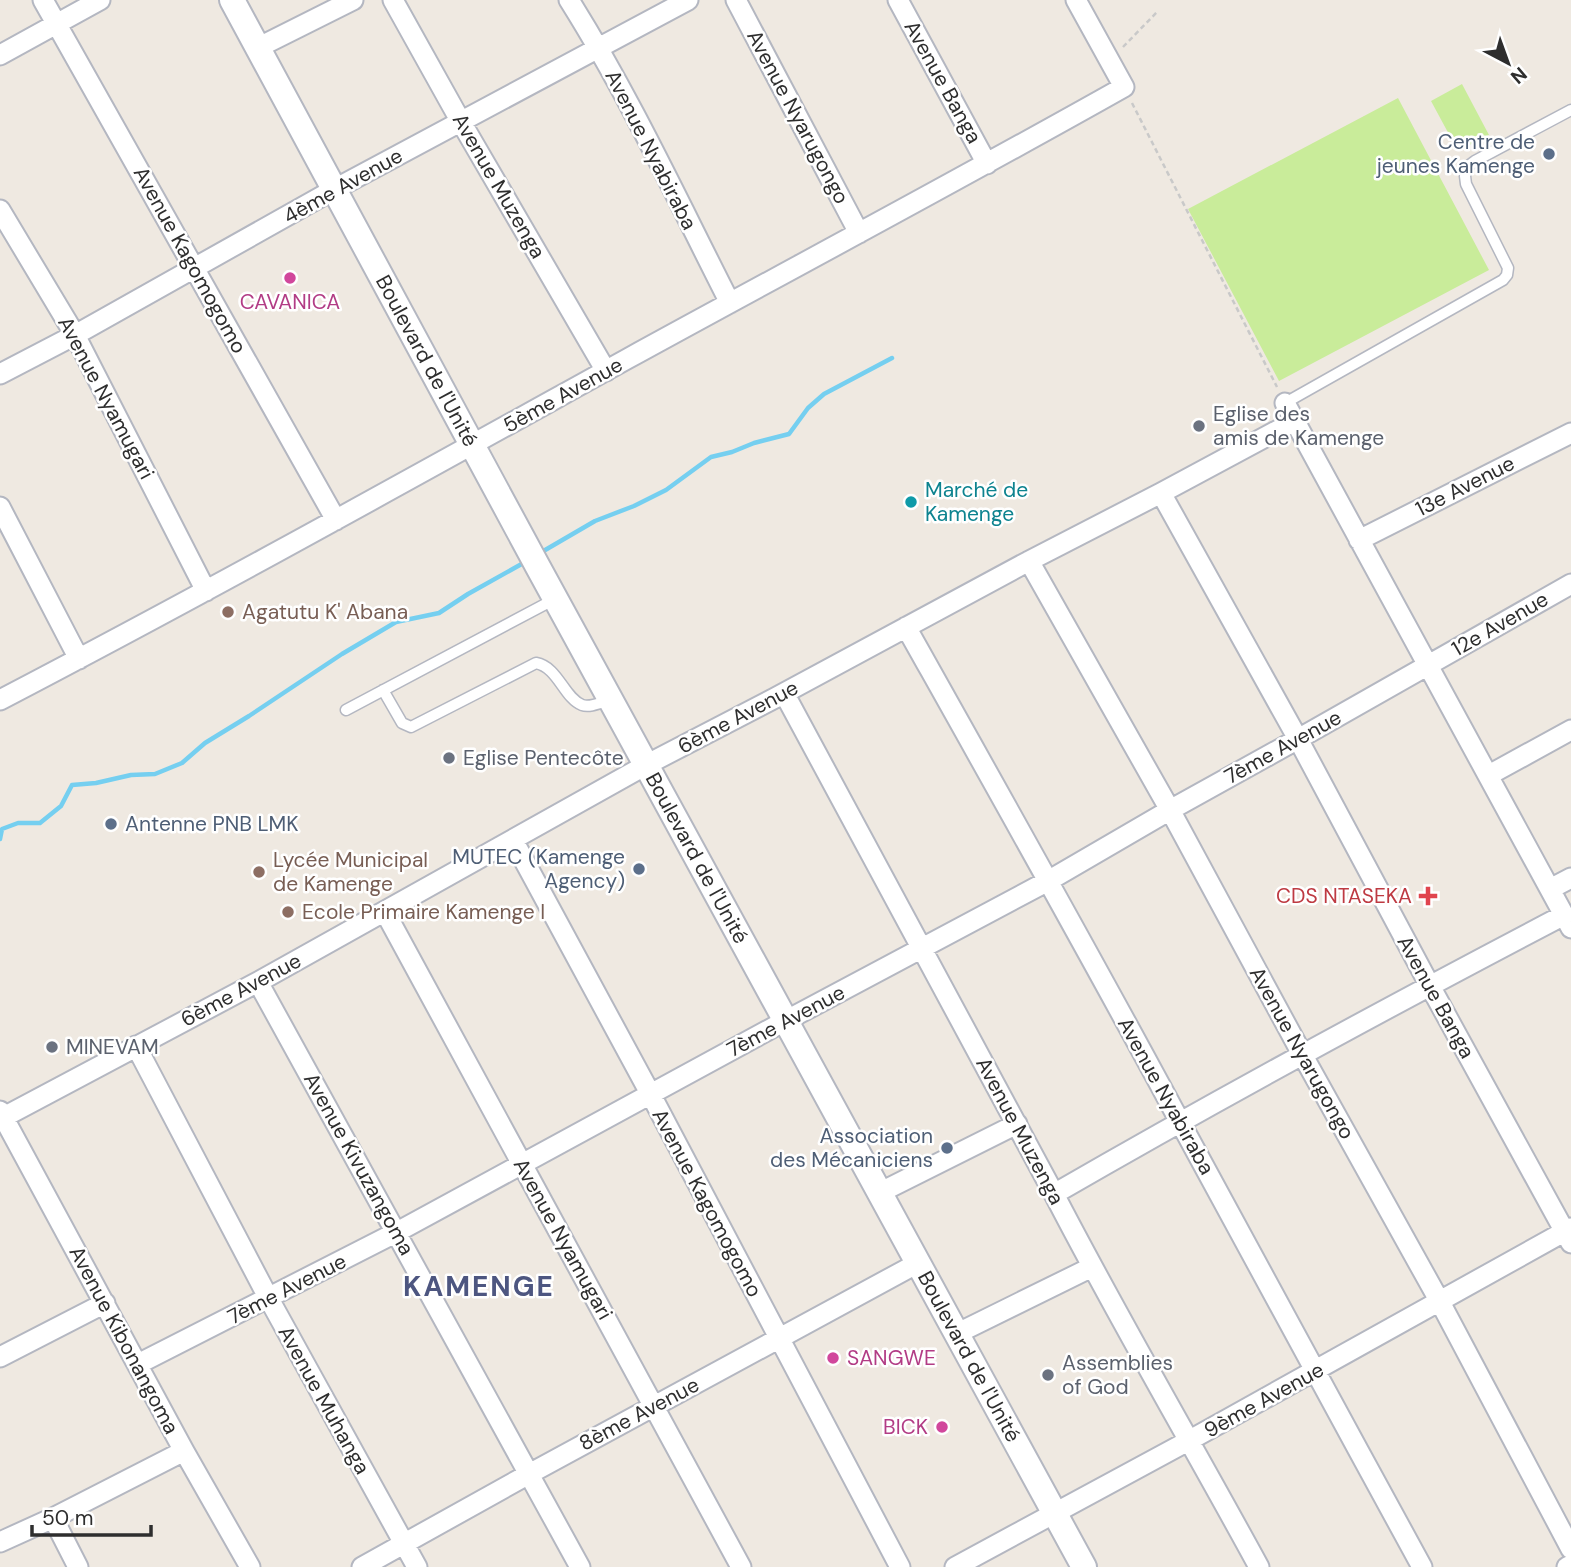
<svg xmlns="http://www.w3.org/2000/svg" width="1571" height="1567" font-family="'DM Sans',sans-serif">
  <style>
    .pitch { fill: #c9ec9a }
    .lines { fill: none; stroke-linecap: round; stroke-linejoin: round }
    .stream { stroke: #75cff0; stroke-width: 4.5 }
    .service-casing { stroke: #b4b7c1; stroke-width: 13 }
    .minor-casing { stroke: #b4b7c1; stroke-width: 23 }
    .tertiary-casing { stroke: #b4b7c1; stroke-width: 28 }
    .path { stroke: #c9c9c9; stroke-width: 2.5; stroke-dasharray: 5 3.5; stroke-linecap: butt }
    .service { stroke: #fff; stroke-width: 10 }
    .minor { stroke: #fff; stroke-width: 19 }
    .tertiary { stroke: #fff; stroke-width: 24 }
    .service-dot { fill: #5c6f8a; stroke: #fff; stroke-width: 2.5 }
    .hotel-dot { fill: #d1479c; stroke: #fff; stroke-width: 2.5 }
    .worship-dot { fill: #6b7280; stroke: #fff; stroke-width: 2.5 }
    .culture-dot { fill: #0f9aa8; stroke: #fff; stroke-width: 2.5 }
    .education-dot { fill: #8d6e63; stroke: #fff; stroke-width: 2.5 }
    .health-dot { fill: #e0444e; stroke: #fff; stroke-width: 2.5 }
    .labels { text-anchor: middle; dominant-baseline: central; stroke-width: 5; stroke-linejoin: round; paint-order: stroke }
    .street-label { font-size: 21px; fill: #2e2e2e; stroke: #fff }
    .service-label { font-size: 21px; fill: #4e5e75; stroke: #fff; text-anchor: end }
    .hotel-label { font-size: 21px; fill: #b23c85; stroke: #fff }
    .worship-label { font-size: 21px; fill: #5b616d; stroke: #fff; text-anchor: start }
    .culture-label { font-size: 21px; fill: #0d838f; stroke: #fff; text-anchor: start }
    .education-label { font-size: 21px; fill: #785e54; stroke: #fff; text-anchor: start }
    .health-label { font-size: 21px; fill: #be3a42; stroke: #fff; text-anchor: end }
    .district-label { font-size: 28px; font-weight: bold; letter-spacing: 2px; fill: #4d5680; stroke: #fff }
  </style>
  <rect width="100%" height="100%" fill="#efe9e1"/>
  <path class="pitch" d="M1462,84L1489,135L1458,151L1431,101Z
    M1398,98L1489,270L1279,381L1188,209Z"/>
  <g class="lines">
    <path class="stream" d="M540,553L595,521L634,506L666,490L711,457L732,452L754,443L789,434L808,408L824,394L892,358
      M0,839L2,829L18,823H40L61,806L72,785L96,783L131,775L155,774L182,763L205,743L249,716L342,654L396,622L439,613L468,594L527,561"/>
    <g class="service-casing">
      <path id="service" d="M1285,403L1503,280L1507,275L1508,268L1466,184L1465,176L1467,167L1475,161L1571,110
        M383,690L402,723L411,727L536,663C558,667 564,698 582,705C590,708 602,702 610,700
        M346,710L555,599"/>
    </g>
    <g class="minor-casing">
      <path id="minor" d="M43,0L336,520
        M393,0L461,122L606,371
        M569,0C630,97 678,201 730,303
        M736,0L859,233
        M898,0L987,164
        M257,48L353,0
        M0,55L100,0
        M0,210L75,335L206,591
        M0,374L75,335L333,190L688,0
        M1285,403L1571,928
        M1161,493L1298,739L1430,986L1571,1243
        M0,507L79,659
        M1359,540L1571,433
        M1029,561L1170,810L1302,1054L1440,1302L1571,1549
        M906,627C998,791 1091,956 1180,1122C1261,1271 1341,1419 1422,1567
        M784,693L1054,1194C1119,1320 1191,1442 1259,1567
        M0,700C211,590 419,474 627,359C793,268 959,180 1124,87L1076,0
        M1489,775L1571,730
        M513,840L651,1095L900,1567
        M1550,889L1571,878
        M385,912L741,1567
        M258,982L580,1567
        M136,1046L269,1299L417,1567
        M0,1111L184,1451L250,1567
        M0,1119L258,982L646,765L775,698L1029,561L1161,493L1295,421
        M879,1193L1017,1124
        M1054,1194C1222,1097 1392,1005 1564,915
        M956,1334L1092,1267
        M0,1357L105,1303
        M138,1364L397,1232L785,1021L1048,881L1170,810L1298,739L1571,584
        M53,1518L78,1567
        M0,1542L53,1518L184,1451
        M362,1567L529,1474L918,1263
        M955,1567L1190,1440L1571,1228
        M1567,1567L1571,1565"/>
    </g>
    <g class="tertiary-casing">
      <g id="tertiary">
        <path id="s1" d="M232,0L538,567L1084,1567"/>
      </g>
    </g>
    <path class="path" d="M1123,47L1157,12
      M1132,103L1277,387"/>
    <use href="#service" class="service"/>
    <use href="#minor" class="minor"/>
    <use href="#tertiary" class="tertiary"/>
  </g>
  <g class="service-dot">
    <circle cx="1549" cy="154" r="7"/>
    <circle cx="111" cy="824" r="7"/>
    <circle cx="639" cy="869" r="7"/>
    <circle cx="947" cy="1148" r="7"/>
  </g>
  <g class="hotel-dot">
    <circle cx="290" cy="278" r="7"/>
    <circle cx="833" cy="1358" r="7"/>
    <circle cx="942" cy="1427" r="7"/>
  </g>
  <g class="worship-dot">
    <circle cx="1199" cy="426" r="7"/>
    <circle cx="449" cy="758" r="7"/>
    <circle cx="52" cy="1047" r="7"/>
    <circle cx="1048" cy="1375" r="7"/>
  </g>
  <circle class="culture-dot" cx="911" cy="502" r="7"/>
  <g class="education-dot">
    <circle cx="228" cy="612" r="7"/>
    <circle cx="259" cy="872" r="7"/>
    <circle cx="288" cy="912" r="7"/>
  </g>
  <path class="health-dot" d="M1424.5 885.5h7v7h7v7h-7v7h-7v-7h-7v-7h7z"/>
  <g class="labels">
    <g class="street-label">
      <text transform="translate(943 82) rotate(61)">Avenue Banga</text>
      <text transform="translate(798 117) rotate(62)">Avenue Nyarugongo</text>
      <text transform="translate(651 150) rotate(63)">Avenue Nyabiraba</text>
      <text transform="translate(343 186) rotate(-29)">4ème Avenue</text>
      <text transform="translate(499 186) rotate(60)">Avenue Muzenga</text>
      <text transform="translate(190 260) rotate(61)">Avenue Kagomogomo</text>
      <text stroke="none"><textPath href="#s1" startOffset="410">Boulevard de l'Unité</textPath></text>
      <text transform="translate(563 395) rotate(-29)">5ème Avenue</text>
      <text transform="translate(106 398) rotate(62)">Avenue Nyamugari</text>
      <text transform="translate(1465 486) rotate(-27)">13e Avenue</text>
      <text transform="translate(1500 624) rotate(-30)">12e Avenue</text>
      <text transform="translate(738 717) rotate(-28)">6ème Avenue</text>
      <text transform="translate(1283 747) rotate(-29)">7ème Avenue</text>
      <text stroke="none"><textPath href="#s1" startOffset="976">Boulevard de l'Unité</textPath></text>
      <text transform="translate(241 990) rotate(-28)">6ème Avenue</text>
      <text transform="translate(1436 997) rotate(61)">Avenue Banga</text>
      <text transform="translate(786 1021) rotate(-28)">7ème Avenue</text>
      <text transform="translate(1302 1053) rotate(61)">Avenue Nyarugongo</text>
      <text transform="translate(1166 1096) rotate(61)">Avenue Nyabiraba</text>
      <text transform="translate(1020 1131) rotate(62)">Avenue Muzenga</text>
      <text transform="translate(359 1164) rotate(61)">Avenue Kivuzangoma</text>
      <text transform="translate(707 1203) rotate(62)">Avenue Kagomogomo</text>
      <text transform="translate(563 1239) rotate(61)">Avenue Nyamugari</text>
      <text transform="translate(287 1289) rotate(-27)">7ème Avenue</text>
      <text transform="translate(124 1340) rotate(62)">Avenue Kibonangoma</text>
      <text stroke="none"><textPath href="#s1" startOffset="1544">Boulevard de l'Unité</textPath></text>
      <text transform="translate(324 1400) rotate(61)">Avenue Muhanga</text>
      <text transform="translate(1264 1400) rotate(-29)">9ème Avenue</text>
      <text transform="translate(639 1414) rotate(-28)">8ème Avenue</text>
    </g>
    <g class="service-label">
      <text x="1535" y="142">Centre de<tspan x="1535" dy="24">jeunes Kamenge</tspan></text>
      <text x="125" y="824" text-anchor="start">Antenne PNB LMK</text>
      <text x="625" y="857">MUTEC (Kamenge<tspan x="625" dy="24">Agency)</tspan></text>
      <text x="933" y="1136">Association<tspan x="933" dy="24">des Mécaniciens</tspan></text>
    </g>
    <g class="hotel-label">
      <text x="290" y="302">CAVANICA</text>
      <text x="847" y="1358" text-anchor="start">SANGWE</text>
      <text x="928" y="1427" text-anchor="end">BICK</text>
    </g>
    <g class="worship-label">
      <text x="1213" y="414">Eglise des<tspan x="1213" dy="24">amis de Kamenge</tspan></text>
      <text x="463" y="758">Eglise Pentecôte</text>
      <text x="66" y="1047">MINEVAM</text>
      <text x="1062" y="1363">Assemblies<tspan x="1062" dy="24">of God</tspan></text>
    </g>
    <g class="culture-label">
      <text x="925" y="490">Marché de<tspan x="925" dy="24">Kamenge</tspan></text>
    </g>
    <g class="education-label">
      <text x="242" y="612">Agatutu K' Abana</text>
      <text x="273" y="860">Lycée Municipal<tspan x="273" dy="24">de Kamenge</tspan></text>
      <text x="302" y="912">Ecole Primaire Kamenge I</text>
    </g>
    <g class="health-label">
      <text x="1412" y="896">CDS NTASEKA</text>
    </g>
    <g class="district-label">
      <text x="479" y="1286">KAMENGE</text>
    </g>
  </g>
  <g transform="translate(1508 63) rotate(139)" stroke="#ffffff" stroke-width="5" paint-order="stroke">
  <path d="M0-5L12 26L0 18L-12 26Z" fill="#2e2e2e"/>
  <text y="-10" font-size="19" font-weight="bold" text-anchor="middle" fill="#2e2e2e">N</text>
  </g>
  <path d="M32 1525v10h119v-10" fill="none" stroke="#2e2e2e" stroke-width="3.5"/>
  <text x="42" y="1525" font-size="21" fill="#2e2e2e" stroke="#ffffff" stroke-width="5" paint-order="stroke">50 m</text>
</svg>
